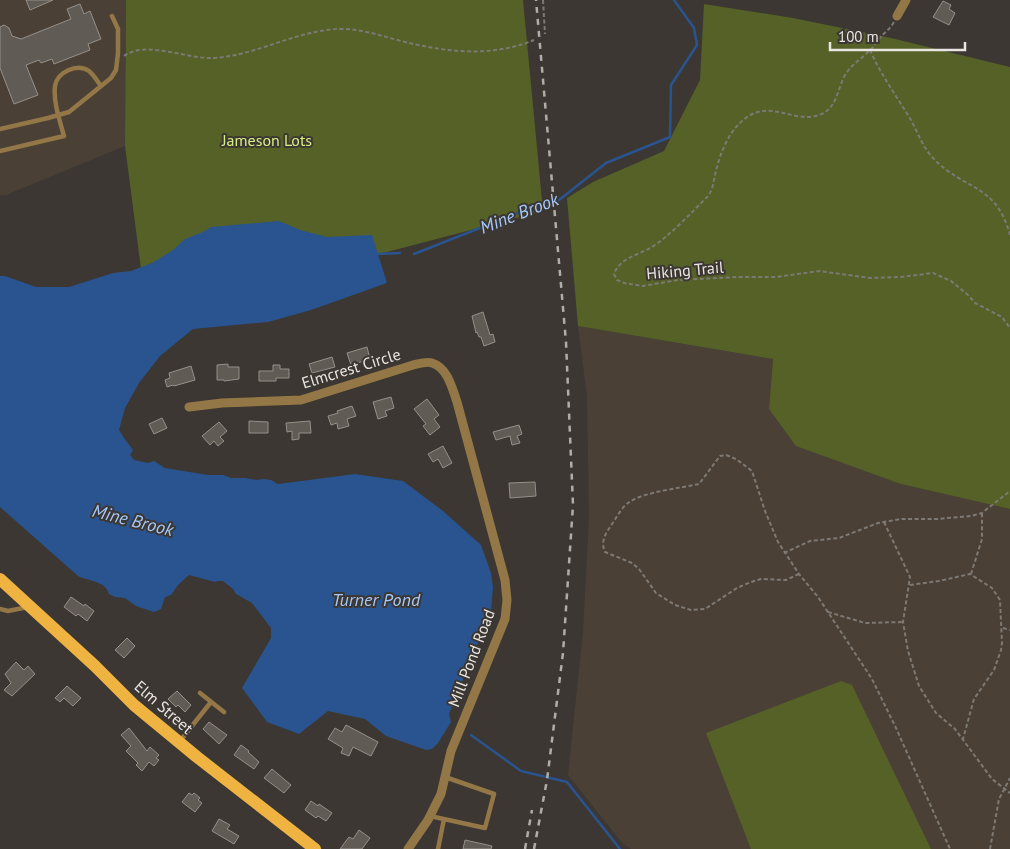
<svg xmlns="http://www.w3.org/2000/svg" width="1010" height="849" font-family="'PT Sans',sans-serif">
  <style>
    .built { fill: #4a4036 }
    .green { fill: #556127 }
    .water { fill: #29548f }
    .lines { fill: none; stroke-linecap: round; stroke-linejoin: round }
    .stream { stroke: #29548f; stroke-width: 2.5 }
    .building { fill: #605b55; stroke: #96908a }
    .path { stroke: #7d7974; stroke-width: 2; stroke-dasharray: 4 2.5; stroke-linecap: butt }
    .lane { stroke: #937746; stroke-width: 4.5 }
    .street { stroke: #937746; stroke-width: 9 }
    .primary { stroke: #efb341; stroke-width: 12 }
    .rail { stroke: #b0aca8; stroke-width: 2.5; stroke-dasharray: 6 6; stroke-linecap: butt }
    .labels { text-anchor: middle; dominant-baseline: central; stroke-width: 4; stroke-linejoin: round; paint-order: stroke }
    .park-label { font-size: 16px; fill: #d7f082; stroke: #3c3732 }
    .street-label { font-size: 16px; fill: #e9e6e2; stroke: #3c3732 }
    .water-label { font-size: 18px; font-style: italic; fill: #a5c9fd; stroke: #3c3732 }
  </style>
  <rect width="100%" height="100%" fill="#3c3732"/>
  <path class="built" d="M0,0H126L125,146L6,195H0Z
    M578,326L773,359L769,409L901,484L1010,509V849H631L623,844L568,775L583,632L589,517L587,396Z"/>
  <path class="green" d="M126,0H523L543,211L147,315L125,146Z
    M704,4L793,18L891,38L1010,67V509L901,484L796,446L769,409L773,359L578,326L567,198L593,182L664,151L700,80Z
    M841,681L852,685L931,849H751L706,733Z"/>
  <path class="water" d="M279,221L300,230L327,237L372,235L387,283L311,310L268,322L193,329L160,356L139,383L125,408L119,430L124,438L133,450L130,455L134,460L148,463L154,461L165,468L208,475H223L231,478H245L256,480L264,479L271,480L278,484L355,474L403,481L443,511L481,545L491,573L493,587L491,611L449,714L451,722L438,743L432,749L426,750L386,736L365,719L328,711L299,734L267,722L242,688L271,638V628L252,603L236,594L233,589L223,581H218L215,582L189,575L178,585L171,595L165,597L161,609L154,612L136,606L125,598L115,597L109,594C106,581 88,581 78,576L0,507V276H5L36,287H69L113,273L131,271L152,263L173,250L185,239L203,232L211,227Z"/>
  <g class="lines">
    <path class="stream" d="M377,254L400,253
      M414,254L546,202L559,200L606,163L670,137L671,85L697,45L694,28L674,0
      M471,735L521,771L567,782L620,849"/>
  </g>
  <path class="building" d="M26,0H53L30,10Z
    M943,1L951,5L949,9L955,13L949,25L933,17Z
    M80,4L84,14L90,11L101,39L88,44L90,50L54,64L52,59L41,63L39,60L26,65L38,95L14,104L0,68V27L4,25L9,28L12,36L21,39L71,19L67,9Z
    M483,312L490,335L493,334L495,342L484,346L481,337H479L477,332L476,333L472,316Z
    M367,347L370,359L351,365L347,353Z
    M332,357L335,367L312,373L309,364Z
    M228,364V367H239V379L224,381V380H217V365Z
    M273,365H280V369H289V378H276V381H259V371H273Z
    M191,366L195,380L174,386L173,385L167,387L165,380L170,378L169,373Z
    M391,397L394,408L385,411L387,416L378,419L373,402Z
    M427,399L439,415L434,419L440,427L430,435L423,426L426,424L414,409Z
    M352,406L356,416L347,419L349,426L338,429L337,423L331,425L328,416L338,413L337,411Z
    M162,418L167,428L154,434L149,424Z
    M249,421L268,422V433H249Z
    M310,421L311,433H299V439L292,440V431L287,432L286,423Z
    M219,422L227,431L220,437L224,441L218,446L214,441L210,445L202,436Z
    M519,425L522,434L517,436L520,443L512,445L510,436L496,440L493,432Z
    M443,446L452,463L443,468L438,459L433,462L428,454Z
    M535,482L536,496L510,498L509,483Z
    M71,597L84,606L85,604L94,611L87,621L78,614L76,616L64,607Z
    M127,638L135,646L124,658L115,650Z
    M16,662L24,670L28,666L35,674L12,696L4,690L11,683L5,674Z
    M67,686L81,698L73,706L64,698L60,702L55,698Z
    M177,691L191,705L185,712L178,705L176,707L168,699Z
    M209,722L227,735L219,744L203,729Z
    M346,725L378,742L371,756L353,747L349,756L341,753L343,748L328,739L335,728L342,732Z
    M129,728L147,751L150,747L159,755L156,758L159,760L154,766L149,762L142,771L136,765L138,763L126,751L131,746L121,735Z
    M241,745L249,751L248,752L259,762L254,769L234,755Z
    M272,769L291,785L284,793L264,778Z
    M189,793L192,795L194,793L200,798L198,800L202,803L195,812L182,802Z
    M311,801L318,806L319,804L332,813L326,821L318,816L316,818L305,810Z
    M219,819L230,825L227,829L239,836L234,844L212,831Z
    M359,830L370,838L362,849H340L349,837L353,839Z
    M465,840L492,846L491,849H463Z"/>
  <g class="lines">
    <path class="path" d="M543,0L545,34
      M894,22C890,29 884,33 879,39C875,43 873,48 869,51C860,60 852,64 845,75C837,90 837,109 819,115C792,124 769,97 742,121C728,133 720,154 716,171C713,181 714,188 708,196C693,211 668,238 650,248C636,256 620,258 614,274L617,280L624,283L643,286L678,280L738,277H776L819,271L870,278L901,277L933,273L951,281L968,295L975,303L1002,317L1010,328
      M870,50C881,75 897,97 911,120C918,133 923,148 934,159C965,191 996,183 1010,235
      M124,56C146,40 186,59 212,58C258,56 299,28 345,29C365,30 382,36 401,41C445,52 490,58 534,40
      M884,522L910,577L903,622L908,651L919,686L936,713L955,729L992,779L1010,793
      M784,553L810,541L839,538L878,523L901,519H937L971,516L982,513L1010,491
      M799,574L786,580L761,579L751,582L737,588L705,609L691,610L675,605L656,593L639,569L632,563L605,552C600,541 606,533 612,524C617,517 621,508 628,503C642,492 681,488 699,484L720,456L726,455L736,459L752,471L765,511L778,542L799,574L818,597L872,679L896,728L950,849
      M971,574L982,539V513
      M910,585L939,581L970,574L992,588L1000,600L1002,643L1001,650L994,670L974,699L963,739
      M828,612L865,623L903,622
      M1003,628L1010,630
      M990,849L999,799L1010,778"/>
    <path class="lane" d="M0,129L48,118L69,112L111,78L116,70L118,53V29L112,16
      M0,151L64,136C60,121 53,102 55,86C57,72 77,63 89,71C94,75 97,81 101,86
      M0,609L8,611L28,607
      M200,693L224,712
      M180,741L211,702
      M430,816L485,828L494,794L445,777
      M438,849L444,819"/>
    <path class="street" d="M897,16L906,0
      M189,407L222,403L301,400L413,365C418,364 427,361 432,363C448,368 452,388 457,402L505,580L507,600L505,619L451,751L441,794L428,820L408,849"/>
    <path class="primary" d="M0,579L95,666L134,705L197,757L315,849"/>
    <path class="rail" d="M525,849L532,810
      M534,849L547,780L563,653L573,505L566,342L536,0"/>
  </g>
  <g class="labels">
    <g class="park-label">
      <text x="267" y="140">Jameson Lots</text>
    </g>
    <g class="street-label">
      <text transform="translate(685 270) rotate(-5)">Hiking Trail</text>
      <text transform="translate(351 368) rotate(-17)">Elmcrest Circle</text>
      <text transform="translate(471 658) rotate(-69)">Mill Pond Road</text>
      <text transform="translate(164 707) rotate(41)">Elm Street</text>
    </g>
    <g class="water-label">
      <text transform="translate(519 213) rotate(-21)">Mine Brook</text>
      <text transform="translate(133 520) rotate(14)">Mine Brook</text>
      <text x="376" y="599">Turner Pond</text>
    </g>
  </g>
  <path d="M830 42v8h135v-8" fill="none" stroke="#e9e6e2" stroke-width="2.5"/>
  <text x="838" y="42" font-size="15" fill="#e9e6e2" stroke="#3c3732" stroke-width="4" paint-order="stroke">100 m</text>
</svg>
